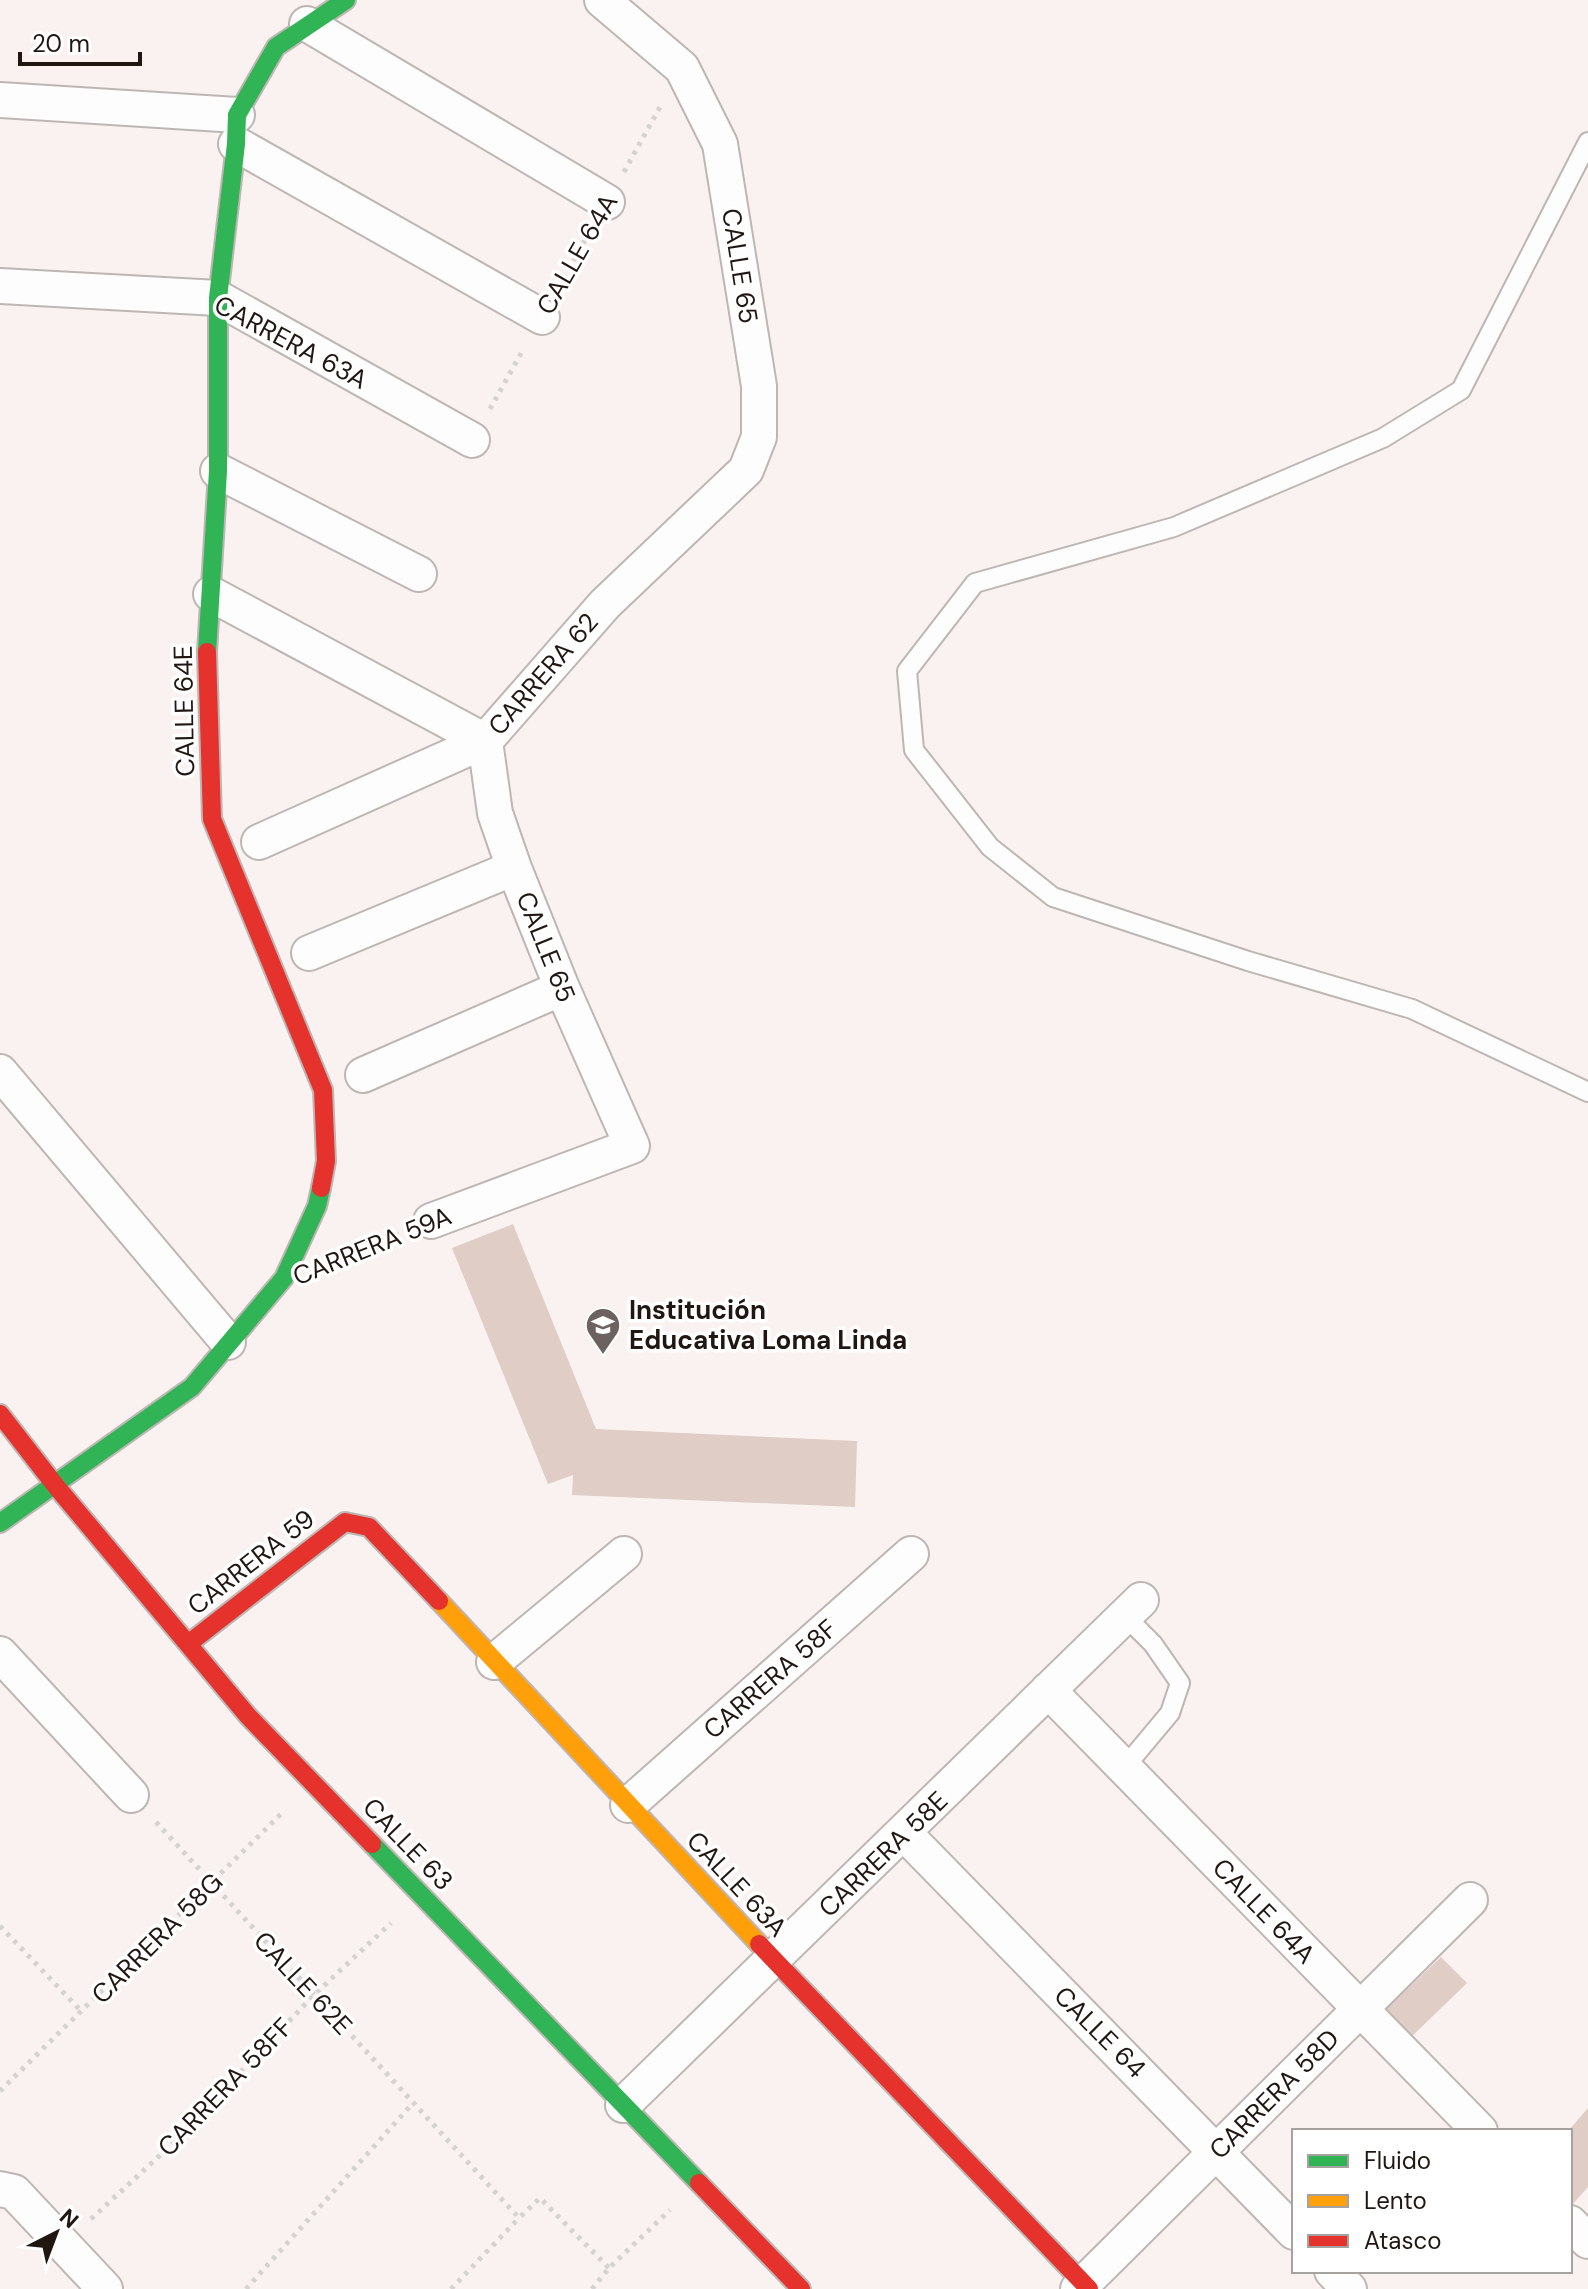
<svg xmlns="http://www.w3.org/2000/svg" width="1588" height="2289" font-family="'DM Sans',sans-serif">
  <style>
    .building { fill: #dfcdc6 }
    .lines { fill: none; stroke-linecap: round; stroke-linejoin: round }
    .lane-casing { stroke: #beb6b3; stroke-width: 22 }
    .street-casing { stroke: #beb6b3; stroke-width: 38 }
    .fast-casing { stroke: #beb6b3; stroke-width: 22 }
    .slow-casing { stroke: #beb6b3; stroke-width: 22 }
    .jam-casing { stroke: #beb6b3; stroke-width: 22 }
    .path { stroke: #d5d3d2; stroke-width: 5; stroke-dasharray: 4 6; stroke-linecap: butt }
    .lane { stroke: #fefdfd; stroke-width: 18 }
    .street { stroke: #fefdfd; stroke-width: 34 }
    .fast { stroke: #30b455; stroke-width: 18 }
    .slow { stroke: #ff9f0a; stroke-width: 18 }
    .jam { stroke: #e5322d; stroke-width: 18 }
    .labels { text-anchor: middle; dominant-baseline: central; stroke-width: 7; stroke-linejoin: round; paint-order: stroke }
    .street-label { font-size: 26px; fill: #201612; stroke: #fff }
    .poi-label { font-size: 26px; font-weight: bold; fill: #201612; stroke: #fff; text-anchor: start }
  </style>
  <rect width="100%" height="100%" fill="#f9f2f0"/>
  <path class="building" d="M513,1224L596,1429L857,1441L855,1507L572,1495L573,1475L548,1484L452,1248Z
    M1441,1957L1467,1983L1407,2041L1381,2014Z
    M1588,2108V2187L1570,2207V2129Z"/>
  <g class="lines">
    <g class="lane-casing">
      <path id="lane" d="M1588,142L1461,390L1383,438L1174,527L975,583L907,671L914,750L990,847L1053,897L1248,961L1412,1009L1588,1092
        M1124,1768L1170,1713L1180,1683L1153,1644L1125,1616"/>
    </g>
    <g class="street-casing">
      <path id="street" d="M307,24L607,202
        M0,100L237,115
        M236,144L542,317
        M0,286L218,298L472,440
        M218,471L419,574
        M211,594L485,741
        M259,842L485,741L605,604L746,470L759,437V386L720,144L682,68L602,0
        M309,953L514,868
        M0,1072L228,1342
        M363,1075L562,988
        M431,1221L632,1146L562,988L514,868L495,813L485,741
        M0,1654L131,1795
        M494,1662L624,1554
        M1048,1690L1480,2131
        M628,1805L911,1554
        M904,1833L1294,2232
        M623,2105L1141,1600
        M0,2189L14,2192L105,2289
        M1570,2223L1588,2241
        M1332,2271L1349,2289
        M1078,2289L1470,1900"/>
    </g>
    <g class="fast-casing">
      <path id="fast" d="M207,652L218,471V298L236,144L237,115L276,47L346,0
        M0,1523L192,1387L284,1278L317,1206L321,1188
        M372,1844L699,2183"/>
    </g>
    <g class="slow-casing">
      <path id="slow" d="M439,1601L759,1944"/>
    </g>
    <g class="jam-casing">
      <path id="jam" d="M207,652L212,819L323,1090L326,1161L321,1188
        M0,1414L55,1485L248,1716L372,1844
        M188,1644L345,1522L369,1527L439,1601
        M759,1944L1089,2289
        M699,2183L801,2289"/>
    </g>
    <path class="path" d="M624,172L660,107
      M559,287L589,233
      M490,409L524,348
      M341,1256L399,1234
      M156,1822L519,2218L540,2198L609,2268
      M0,1926L82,2012
      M0,2091L284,1811
      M91,2219L169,2147L314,1995L391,1923
      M246,2289L413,2103
      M451,2289L519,2218
      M592,2289L609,2268L670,2210"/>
    <use href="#lane" class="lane"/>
    <use href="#street" class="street"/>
    <use href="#fast" class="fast"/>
    <use href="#slow" class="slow"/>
    <use href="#jam" class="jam"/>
  </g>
  <defs>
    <g id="school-pin" transform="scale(1.8)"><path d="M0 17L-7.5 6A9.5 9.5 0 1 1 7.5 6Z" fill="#6c6360" stroke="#fff"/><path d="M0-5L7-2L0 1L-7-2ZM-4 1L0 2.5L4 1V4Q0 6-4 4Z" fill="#fff"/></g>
  </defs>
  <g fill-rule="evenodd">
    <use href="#school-pin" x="603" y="1325"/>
  </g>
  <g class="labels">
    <g class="street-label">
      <text transform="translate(577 254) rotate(-60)">CALLE 64A</text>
      <text transform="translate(740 266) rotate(81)">CALLE 65</text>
      <text transform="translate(291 342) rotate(28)">CARRERA 63A</text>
      <text transform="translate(543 674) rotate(-49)">CARRERA 62</text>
      <text transform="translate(184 711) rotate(-91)">CALLE 64E</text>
      <text transform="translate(546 947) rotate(68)">CALLE 65</text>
      <text transform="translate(372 1246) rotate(-22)">CARRERA 59A</text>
      <text transform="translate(251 1562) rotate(-38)">CARRERA 59</text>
      <text transform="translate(770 1679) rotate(-41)">CARRERA 58F</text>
      <text transform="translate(408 1844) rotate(46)">CALLE 63</text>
      <text transform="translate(883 1854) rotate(-44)">CARRERA 58E</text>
      <text transform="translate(737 1884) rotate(47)">CALLE 63A</text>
      <text transform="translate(1264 1911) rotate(46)">CALLE 64A</text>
      <text transform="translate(157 1938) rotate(-45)">CARRERA 58G</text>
      <text transform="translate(303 1983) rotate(47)">CALLE 62E</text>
      <text transform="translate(1100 2032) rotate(45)">CALLE 64</text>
      <text transform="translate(225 2087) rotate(-46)">CARRERA 58FF</text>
      <text transform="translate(1274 2094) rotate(-45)">CARRERA 58D</text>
    </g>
    <g class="poi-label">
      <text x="629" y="1310">Institución<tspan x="629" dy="30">Educativa Loma Linda</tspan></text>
    </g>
  </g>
  <rect x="1292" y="2129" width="280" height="144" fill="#ffffff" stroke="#a6a2a0" stroke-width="2"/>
  <rect x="1308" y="2155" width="40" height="12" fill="#30b455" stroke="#a6a2a0" stroke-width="2"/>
  <text x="1364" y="2169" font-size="24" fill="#201612">Fluido</text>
  <rect x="1308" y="2195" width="40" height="12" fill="#ff9f0a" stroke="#a6a2a0" stroke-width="2"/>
  <text x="1364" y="2209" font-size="24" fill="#201612">Lento</text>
  <rect x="1308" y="2235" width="40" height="12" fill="#e5322d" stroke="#a6a2a0" stroke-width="2"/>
  <text x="1364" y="2249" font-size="24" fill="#201612">Atasco</text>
  <g transform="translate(56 2233) rotate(42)" stroke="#ffffff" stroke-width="6" paint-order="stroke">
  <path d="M0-6L14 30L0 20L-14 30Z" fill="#201612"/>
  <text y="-12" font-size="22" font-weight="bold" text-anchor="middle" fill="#201612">N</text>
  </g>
  <path d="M20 52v12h120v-12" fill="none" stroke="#201612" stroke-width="4"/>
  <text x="32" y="52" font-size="24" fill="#201612" stroke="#ffffff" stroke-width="6" paint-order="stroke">20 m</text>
</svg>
